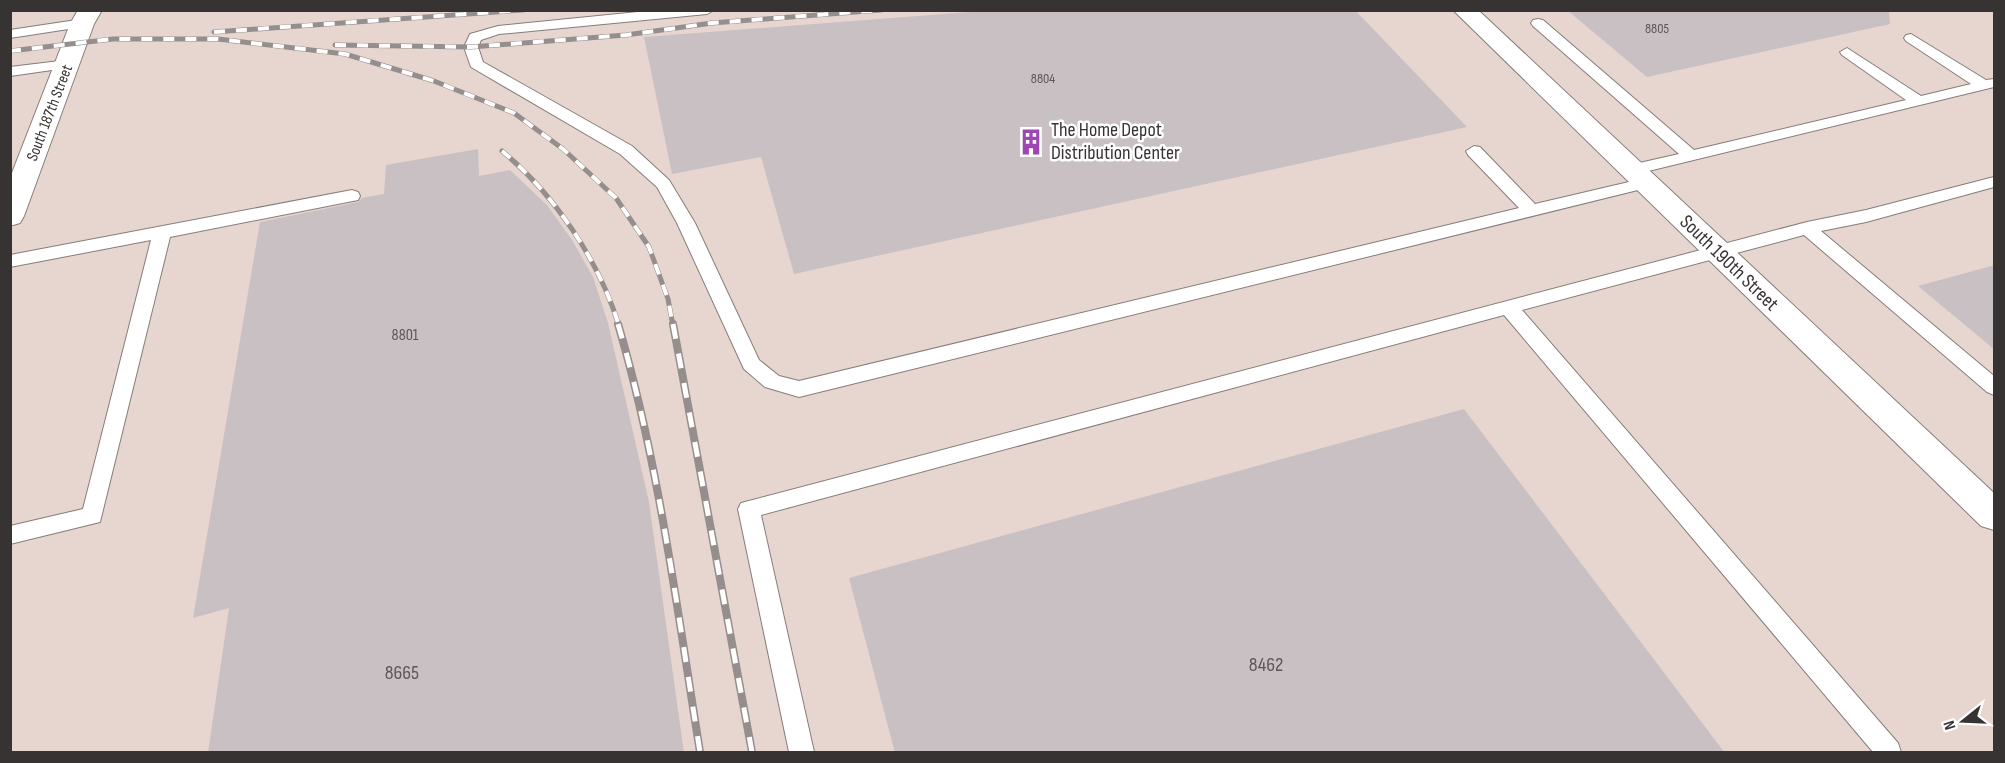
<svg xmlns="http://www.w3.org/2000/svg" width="2005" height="763" font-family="'Sofia Sans Condensed',sans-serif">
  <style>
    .built { fill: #e6d6cf }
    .building { fill: #c9c0c3 }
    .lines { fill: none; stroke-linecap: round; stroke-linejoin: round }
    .lane-casing { stroke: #867d7a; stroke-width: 2 }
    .street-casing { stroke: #867d7a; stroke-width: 2 }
    .lane { fill: #fff; fill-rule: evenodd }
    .street { fill: #fff; fill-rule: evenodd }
    .rail-far1-casing { stroke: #958e8c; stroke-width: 5 }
    .rail-casing { stroke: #958e8c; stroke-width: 8 }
    .rail-far1 { stroke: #fff; stroke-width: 4; stroke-dasharray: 11; stroke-linecap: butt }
    .rail { stroke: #fff; stroke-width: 5; stroke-dasharray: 15; stroke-linecap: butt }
    .labels { text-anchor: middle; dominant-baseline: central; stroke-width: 5; stroke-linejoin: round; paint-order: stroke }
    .far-number-label { font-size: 14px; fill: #5c5656 }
    .far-street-label { font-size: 16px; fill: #373332; stroke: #fff }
    .number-label { font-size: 16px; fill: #5c5656 }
    .poi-label { font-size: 20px; fill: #373332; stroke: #fff; text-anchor: start }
    .street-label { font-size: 20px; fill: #373332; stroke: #fff }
    .near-number-label { font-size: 20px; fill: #5c5656 }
  </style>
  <rect width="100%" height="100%" fill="#ede3e0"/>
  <path class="built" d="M10,11H1994V752H11Z"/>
  <path class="building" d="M995,10H1355L1467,127L794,274L761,157L672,174L644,37Z
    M1567,10H1889L1890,24L1647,77Z
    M478,149L479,176L510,170L547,205L572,240L593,277L608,323L649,502L684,753H208L229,608L193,618L260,222L358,202L362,198L384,194L386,165Z
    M1995,265V350L1918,286Z
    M1464,409L1725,753H895L849,578Z"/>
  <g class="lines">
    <g class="lane-casing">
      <path id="lane" d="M658,10H714L707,14L499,34L481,40L478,47L483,62L632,146L669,180L695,223L759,360L779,376L799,381L1519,208L1468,155L1466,151L1474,146L1480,147L1535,204L1646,178L1652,179L1654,183L1652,187L1646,188L799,397L765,387L744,369L677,223L657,187L620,154L471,67L464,47L470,34L498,26Z
        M83,19L90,23L88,26L10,38V30Z
        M1538,19L1543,20L1694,150L1906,100L1842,55L1840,52L1847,48L1921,96L1971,84L1906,41L1904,38L1906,35L1911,34L1986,80L1994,79V87L1632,175L1626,174L1624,170L1626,166L1679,154L1533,26L1531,23L1533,20Z
        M68,60L73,61L75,64L73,67L10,76V67Z
        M1994,177V187L1866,222L1821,231L1994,376V395L1987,392L1804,235L1522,310L1898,743L1901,752H1873L1504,315L761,515L814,752H789L738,509L741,503L1807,222L1866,210Z
        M352,190L358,192L360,196L358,200L170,237L100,522L10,544V526L83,509L151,240L10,267V255Z"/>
    </g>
    <g class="street-casing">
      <path id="street" d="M78,10H102L94,24L24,216L20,223L10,226V178L70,24Z
        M1453,10H1478L1994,493V530L1981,526Z"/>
    </g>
    <use href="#lane" class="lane"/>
    <use href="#street" class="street"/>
    <g class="rail-far1-casing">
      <path id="rail-far1" d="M214,32L523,10
        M335,45L471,47L626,35L712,23L881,10
        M10,51L113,39H218L345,54L434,81L514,113L563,149L616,198L649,247L668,299L673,326
        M502,151C554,194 599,260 619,326"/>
    </g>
    <g class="rail-casing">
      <path id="rail" d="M618,324C659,463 677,609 700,752
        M673,324L752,752"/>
    </g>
    <use href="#rail-far1" class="rail-far1"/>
    <use href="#rail" class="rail"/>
  </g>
  <defs>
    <g id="building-bare" transform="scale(2.07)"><path d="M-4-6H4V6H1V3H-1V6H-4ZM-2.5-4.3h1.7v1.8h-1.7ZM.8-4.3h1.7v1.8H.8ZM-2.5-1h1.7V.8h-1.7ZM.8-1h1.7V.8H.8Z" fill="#9e47b4" stroke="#fff" stroke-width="2.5" paint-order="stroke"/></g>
  </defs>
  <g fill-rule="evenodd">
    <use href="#building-bare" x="1031" y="142"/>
  </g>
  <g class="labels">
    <g class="far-number-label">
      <text x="1657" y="28">8805</text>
      <text x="1043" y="78">8804</text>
    </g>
    <g class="far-street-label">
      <text transform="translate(50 113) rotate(-69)">South 187th Street</text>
    </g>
    <g class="number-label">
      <text x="405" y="335">8801</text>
    </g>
    <g class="poi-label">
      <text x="1051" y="130">The Home Depot<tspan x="1051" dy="23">Distribution Center</tspan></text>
    </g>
    <g class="street-label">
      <text transform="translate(1729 263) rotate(44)">South 190th Street</text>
    </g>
    <g class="near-number-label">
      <text x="1266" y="665">8462</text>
      <text x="402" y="673">8665</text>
    </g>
  </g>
  <rect width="2005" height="763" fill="none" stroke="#373332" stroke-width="24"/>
  <g transform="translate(1963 721) rotate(252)" stroke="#ffffff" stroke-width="4.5" paint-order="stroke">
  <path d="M0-4.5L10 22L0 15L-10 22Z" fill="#373332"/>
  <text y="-9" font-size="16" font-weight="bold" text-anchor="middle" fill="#373332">N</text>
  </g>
</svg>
